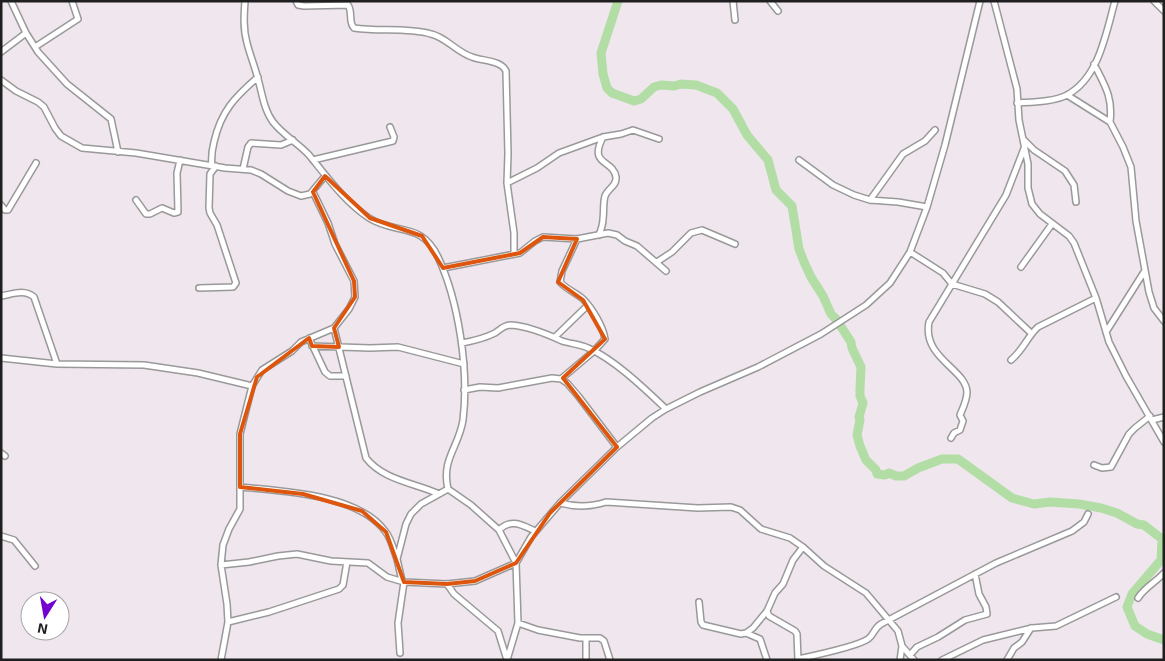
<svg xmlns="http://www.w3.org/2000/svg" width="1165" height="661" font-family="'Exo 2',sans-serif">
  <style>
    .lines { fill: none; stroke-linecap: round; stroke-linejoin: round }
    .river { stroke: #b2dea6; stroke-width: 9 }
    .minor-casing { stroke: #999; stroke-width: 8 }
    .minor { stroke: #fff; stroke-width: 5 }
    .marked { fill: none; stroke: #de560d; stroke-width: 4; stroke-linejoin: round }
  </style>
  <rect width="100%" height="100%" fill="#f0e6ee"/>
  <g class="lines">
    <path class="river" d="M618,1L601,53L603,74L607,88L612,93L634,101L641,99L654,87L661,85L674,86L681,84L696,85L717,93L733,109L747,135L768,160L776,190L792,206L799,249L804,262L811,277L823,296L831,314L836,319L851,342L852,348L861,367L860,389V396L863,403L859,417L860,420L857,435L860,446L866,460L876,470L877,474L885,475L889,473L896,476H904L918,468L942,459H958L1012,498L1034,504L1050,502L1079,504L1101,508L1117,513L1137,524L1144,525L1162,539L1161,560L1132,594L1127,607L1135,626L1147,634L1164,640"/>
    <g class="minor-casing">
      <path id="minor" d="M11,1L26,33L38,52L67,84L111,119L118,152
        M296,1L298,5L304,6L348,5C353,12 348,22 354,28C379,32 406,27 431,34C446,37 456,52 472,57C482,61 501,60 506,71L508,154L507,183L514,233V254
        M733,1L735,20
        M770,1L778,11
        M994,1L1017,89L1019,120L1028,164V188L1032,204L1040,214L1069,236L1074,243L1096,298L1109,342L1126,376L1164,442
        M1154,1L1164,11
        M35,47L78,19L72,1
        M1,52L26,33
        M1094,64C1105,86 1113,97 1110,122
        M1,80L16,91L38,102L44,107L55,128L61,136L82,148L136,153L225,168L251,170L261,174L288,191L301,196L310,194L325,176
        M1067,95L1110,122L1123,147L1131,167L1136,221L1149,292L1154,308L1164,321
        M1017,103C1032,102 1053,102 1067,95C1099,78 1106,33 1115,1
        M1024,140L1034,150L1065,171L1074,185L1076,202
        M313,160L393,141L394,137L390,127
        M799,160L833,185L854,195L870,200L898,202L927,207
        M212,166C211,158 212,150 214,142C221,111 235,97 258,77
        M243,169L248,147L251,143L281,145L293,140
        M507,183L537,168L559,153L603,137L621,134L633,130L659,139
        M136,200L146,214H150L162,208L174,213L178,212L177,173L180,160
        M870,200L903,154L925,141L935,130
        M1,205L5,210H8L36,163
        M599,235C601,230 603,225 603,219C604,212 603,203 605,196C608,188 617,186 616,177C613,159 588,166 603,137
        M910,252L943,273L952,284L985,294L998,302L1031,333
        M657,262L672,252L691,233L702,230L735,244
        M1021,267L1052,224
        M443,268L520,253L535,241L543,237L577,239L608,233L617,235L625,241L637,246L666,271
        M199,288L233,287L236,283L217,225L210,213L209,208L210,174L216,166
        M1,296C13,294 24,289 34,297L57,364
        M334,328L366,458C383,480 415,483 439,494
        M1106,332L1144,272
        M555,337L587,306
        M309,338L325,372L330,376H346
        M462,343C473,341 485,338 495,333C501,329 504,325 511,325C528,326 547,334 562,341C571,344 580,344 588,348C614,359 646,390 666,409
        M312,346L370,348L398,347L464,364
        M1,358L57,364L144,365L198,373L252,386
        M1011,360C1024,349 1027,337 1038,327L1096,298
        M561,379L594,351L605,339C603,326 592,308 583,299C576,293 566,289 560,282L562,271L577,239
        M464,390L480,387L498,388L552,378L561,379L567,383L579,397L617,447
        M1152,420L1164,417
        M951,438L954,433L960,430L963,421L960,415C963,408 967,400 967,392C966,369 922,358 929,322L1006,195L1025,146
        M1,453L5,456
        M1094,465L1102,468L1111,467L1129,434L1135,428L1150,416
        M240,487C282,491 358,494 385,531C391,538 394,551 397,559
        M560,503C575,507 591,507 606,502L698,508L731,507L740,510L761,529L790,538L803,547L824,566L866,593L898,631L902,646L900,660
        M499,530C511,518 522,525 535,531
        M1,536L14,540L35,566
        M221,565L249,562L278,556L297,554L331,561L368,563L387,577L404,582L447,584L475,581L516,563L499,530L471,505L448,489C441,459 459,447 463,420C469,371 459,302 438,257C421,221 395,235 369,218C345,202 327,177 309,155C298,143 283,135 273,122C264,110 262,93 258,79C255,67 250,55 247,43C243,29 244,15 245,1
        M402,581L397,559L406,524L411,514L421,504L448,489
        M447,584L454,594L498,631L507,660
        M1138,598C1146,586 1155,583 1164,573
        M699,602L701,622L703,625L741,634L746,633L753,628L767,611L775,593L783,584L793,560L803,547
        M767,611L769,616L795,631L797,634L798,660
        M228,622L269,612L339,589L343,585L347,562
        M518,623L538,630L580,638H600L604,641L610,660
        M746,633L760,639L767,660
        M586,638V660
        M902,646L914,660
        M400,653L398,623L404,582
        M910,655L917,647L938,637L965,620L987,614L986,607L979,594L975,574
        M798,659C812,656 858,646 868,639C874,635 874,628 881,624L996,563L1072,531L1084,522L1088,514
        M221,660L228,622L227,604L221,565L223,545L229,529L240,509V434L252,386L262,370L292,351L301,342L334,328L349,309L355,297L354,281L335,244L328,223L313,192
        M507,660L518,623L516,563L531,537L560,503L617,447L652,418L666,409L700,392L758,367L821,334L866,305L890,283L910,252L927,207L945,145L980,1
        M942,660L983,640L1032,628L1056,626L1116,597
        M1007,660L1014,648L1022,642L1031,628"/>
    </g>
    <use href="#minor" class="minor"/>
  </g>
  <path class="marked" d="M325,176L370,218L422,236L443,268L520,253L543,237L577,239L558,282L583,300L605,339L563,378L617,447L550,513L516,563L475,581L447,584L404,582L386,532L362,511L303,494L240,487V434L257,377L309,338L312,346L339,347L334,328L355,297L354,281L313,192Z"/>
  <rect width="1165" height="661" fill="none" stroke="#1f1f1f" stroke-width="5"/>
  <g transform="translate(45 616) rotate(191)"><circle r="24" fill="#ffffff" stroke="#a5a5a5"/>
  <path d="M0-4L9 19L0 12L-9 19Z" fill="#7400cf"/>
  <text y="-8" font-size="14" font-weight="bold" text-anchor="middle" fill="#1f1f1f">N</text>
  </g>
</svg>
